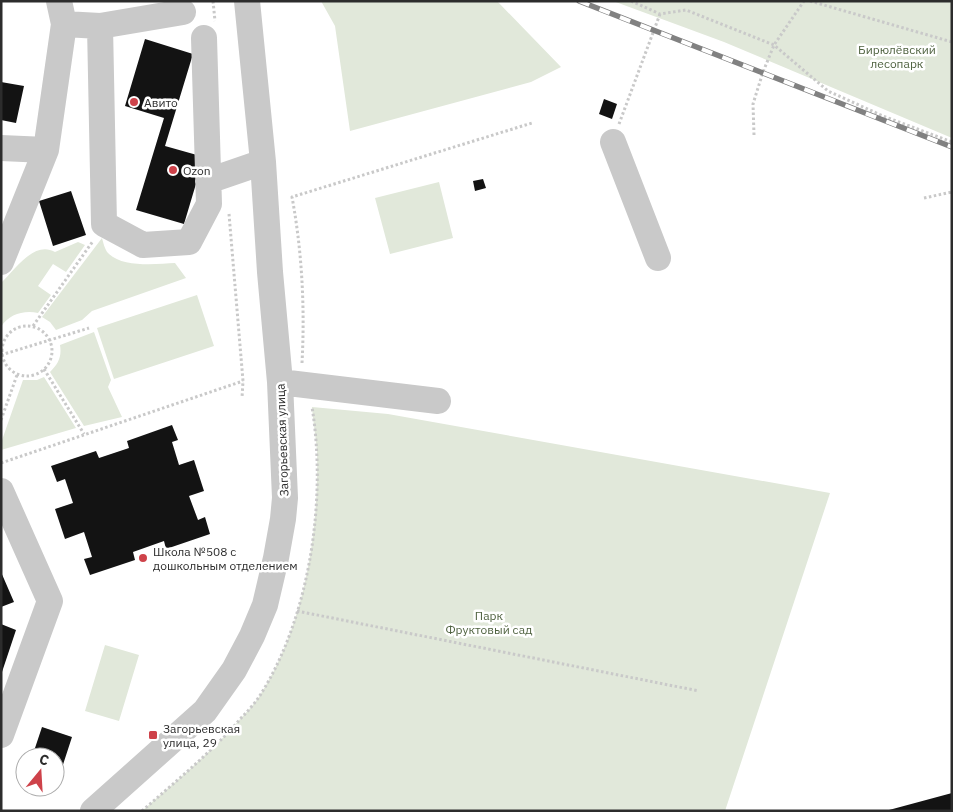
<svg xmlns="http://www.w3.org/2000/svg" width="953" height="812" font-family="'IBM Plex Sans',sans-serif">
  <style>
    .green { fill: #e1e8da }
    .building { fill: #131313 }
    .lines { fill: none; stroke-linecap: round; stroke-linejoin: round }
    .path { stroke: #c9c9c9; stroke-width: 3; stroke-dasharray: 2.5 2.5; stroke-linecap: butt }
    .minor { stroke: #c9c9c9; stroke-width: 26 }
    .rail-casing { stroke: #818181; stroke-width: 5.5 }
    .rail { stroke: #fff; stroke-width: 4; stroke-dasharray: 11; stroke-linecap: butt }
    .poi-dot { fill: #ce424a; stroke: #fff; stroke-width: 2 }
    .labels { text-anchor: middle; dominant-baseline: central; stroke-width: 5; stroke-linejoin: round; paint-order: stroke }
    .park-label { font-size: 12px; fill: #4e613f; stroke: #fff }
    .poi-label { font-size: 12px; fill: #2c2c2c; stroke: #fff; text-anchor: start }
    .street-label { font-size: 12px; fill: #2c2c2c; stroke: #fff }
  </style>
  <rect width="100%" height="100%" fill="#fff"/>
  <path class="green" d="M321,1H497L561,67L531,82L350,131L335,26Z
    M613,1H952V138L724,42Z
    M439,182L453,238L390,254L375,198Z
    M102,238C103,242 105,250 108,253C122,268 157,264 175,263L186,278L92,311L82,320L56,330L50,322L42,317Z
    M78,242L85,245L66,272L53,264L38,286L51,295L38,313C24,310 9,314 1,327V283C15,270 34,240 55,252Z
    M197,295L214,346L114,379L97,328Z
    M94,332L111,380L108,387L122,417L84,426L50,372C58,364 62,357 60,345Z
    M44,377L76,428L1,450V443L23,380H37Z
    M312,407L388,414L830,493L725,811H142C176,781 212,752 242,717C248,711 254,704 259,697C304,627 319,535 317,452C316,437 313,422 312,407Z
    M105,645L139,655L119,721L85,711Z"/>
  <path class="building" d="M145,39L193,54L165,146L204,157L184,224L136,210L164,118L125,106Z
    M1,82L24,86L16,123L1,120Z
    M604,99L617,104L612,119L599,114Z
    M483,179L486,188L475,191L473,181Z
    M71,191L86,235L53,246L39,201Z
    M172,425L178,440L172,442L179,465L194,460L204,491L189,496L198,520L205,517L210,534L166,549L164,541L133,552L135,560L90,575L84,559L92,557L84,532L65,539L55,509L73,503L65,479L57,482L51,466L96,451L99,458L129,448L127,441Z
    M1,572L14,602L1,607Z
    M1,624L16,630L2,672L1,671Z
    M42,727L72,737L58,780L55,779V757H32Z
    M952,793V811H889V810Z"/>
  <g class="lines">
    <path class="path" d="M213,1L215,21
      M631,1L660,14L686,10L774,45L828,91L883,116L952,142
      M810,1L952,42
      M619,124L660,14
      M754,135L753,104L763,72L774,45L804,1
      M924,198L952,192
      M229,214L243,381L242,398
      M33,326L93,241
      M2 351a25 25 0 1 1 50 0a25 25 0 1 1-50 0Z
      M1,355L89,328
      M302,363C305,308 302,251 292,197L532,123
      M44,369L84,434
      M1,420L17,375
      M1,463L243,381
      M297,611L699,691
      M142,811C176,781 212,752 242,717C248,711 254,704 259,697C310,618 327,499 312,407"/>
    <path class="minor" d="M64,24L100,26L104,224L143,245L189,242L209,204L204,38
      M100,26L183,12
      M613,142L658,258
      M1,148L46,150
      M208,181L263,162
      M1,262L46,150L64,24L59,1
      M280,382L438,401
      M1,491L50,601L1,735
      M93,811L205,711L234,670L252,636L265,605L276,558L283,519L285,498L280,382L270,272L263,162L247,1"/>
    <g class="rail-casing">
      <path id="rail" d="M579,1L952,147"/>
    </g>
    <use href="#rail" class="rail"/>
  </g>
  <g class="poi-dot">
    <circle cx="134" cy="102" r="5"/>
    <circle cx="173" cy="170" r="5"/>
    <circle cx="143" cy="558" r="5"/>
    <rect x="148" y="730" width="10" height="10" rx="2.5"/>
  </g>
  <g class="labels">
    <g class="park-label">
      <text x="897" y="49">Бирюлёвский<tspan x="897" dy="14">лесопарк</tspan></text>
      <text x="489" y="615">Парк<tspan x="489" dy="14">Фруктовый сад</tspan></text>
    </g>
    <g class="poi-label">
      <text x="144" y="102">Авито</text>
      <text x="183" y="170">Ozon</text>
      <text x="153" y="551">Школа №508 с<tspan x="153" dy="14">дошкольным отделением</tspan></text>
      <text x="163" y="728">Загорьевская<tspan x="163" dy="14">улица, 29</tspan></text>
    </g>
    <g class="street-label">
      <text transform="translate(282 440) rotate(-92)">Загорьевская улица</text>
    </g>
  </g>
  <rect width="953" height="812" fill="none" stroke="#2c2c2c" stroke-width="5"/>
  <g transform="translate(40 772) rotate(18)"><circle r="24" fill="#ffffff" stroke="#ababab"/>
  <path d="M0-4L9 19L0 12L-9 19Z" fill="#ce424a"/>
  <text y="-8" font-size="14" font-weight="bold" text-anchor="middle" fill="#2c2c2c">С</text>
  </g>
</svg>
